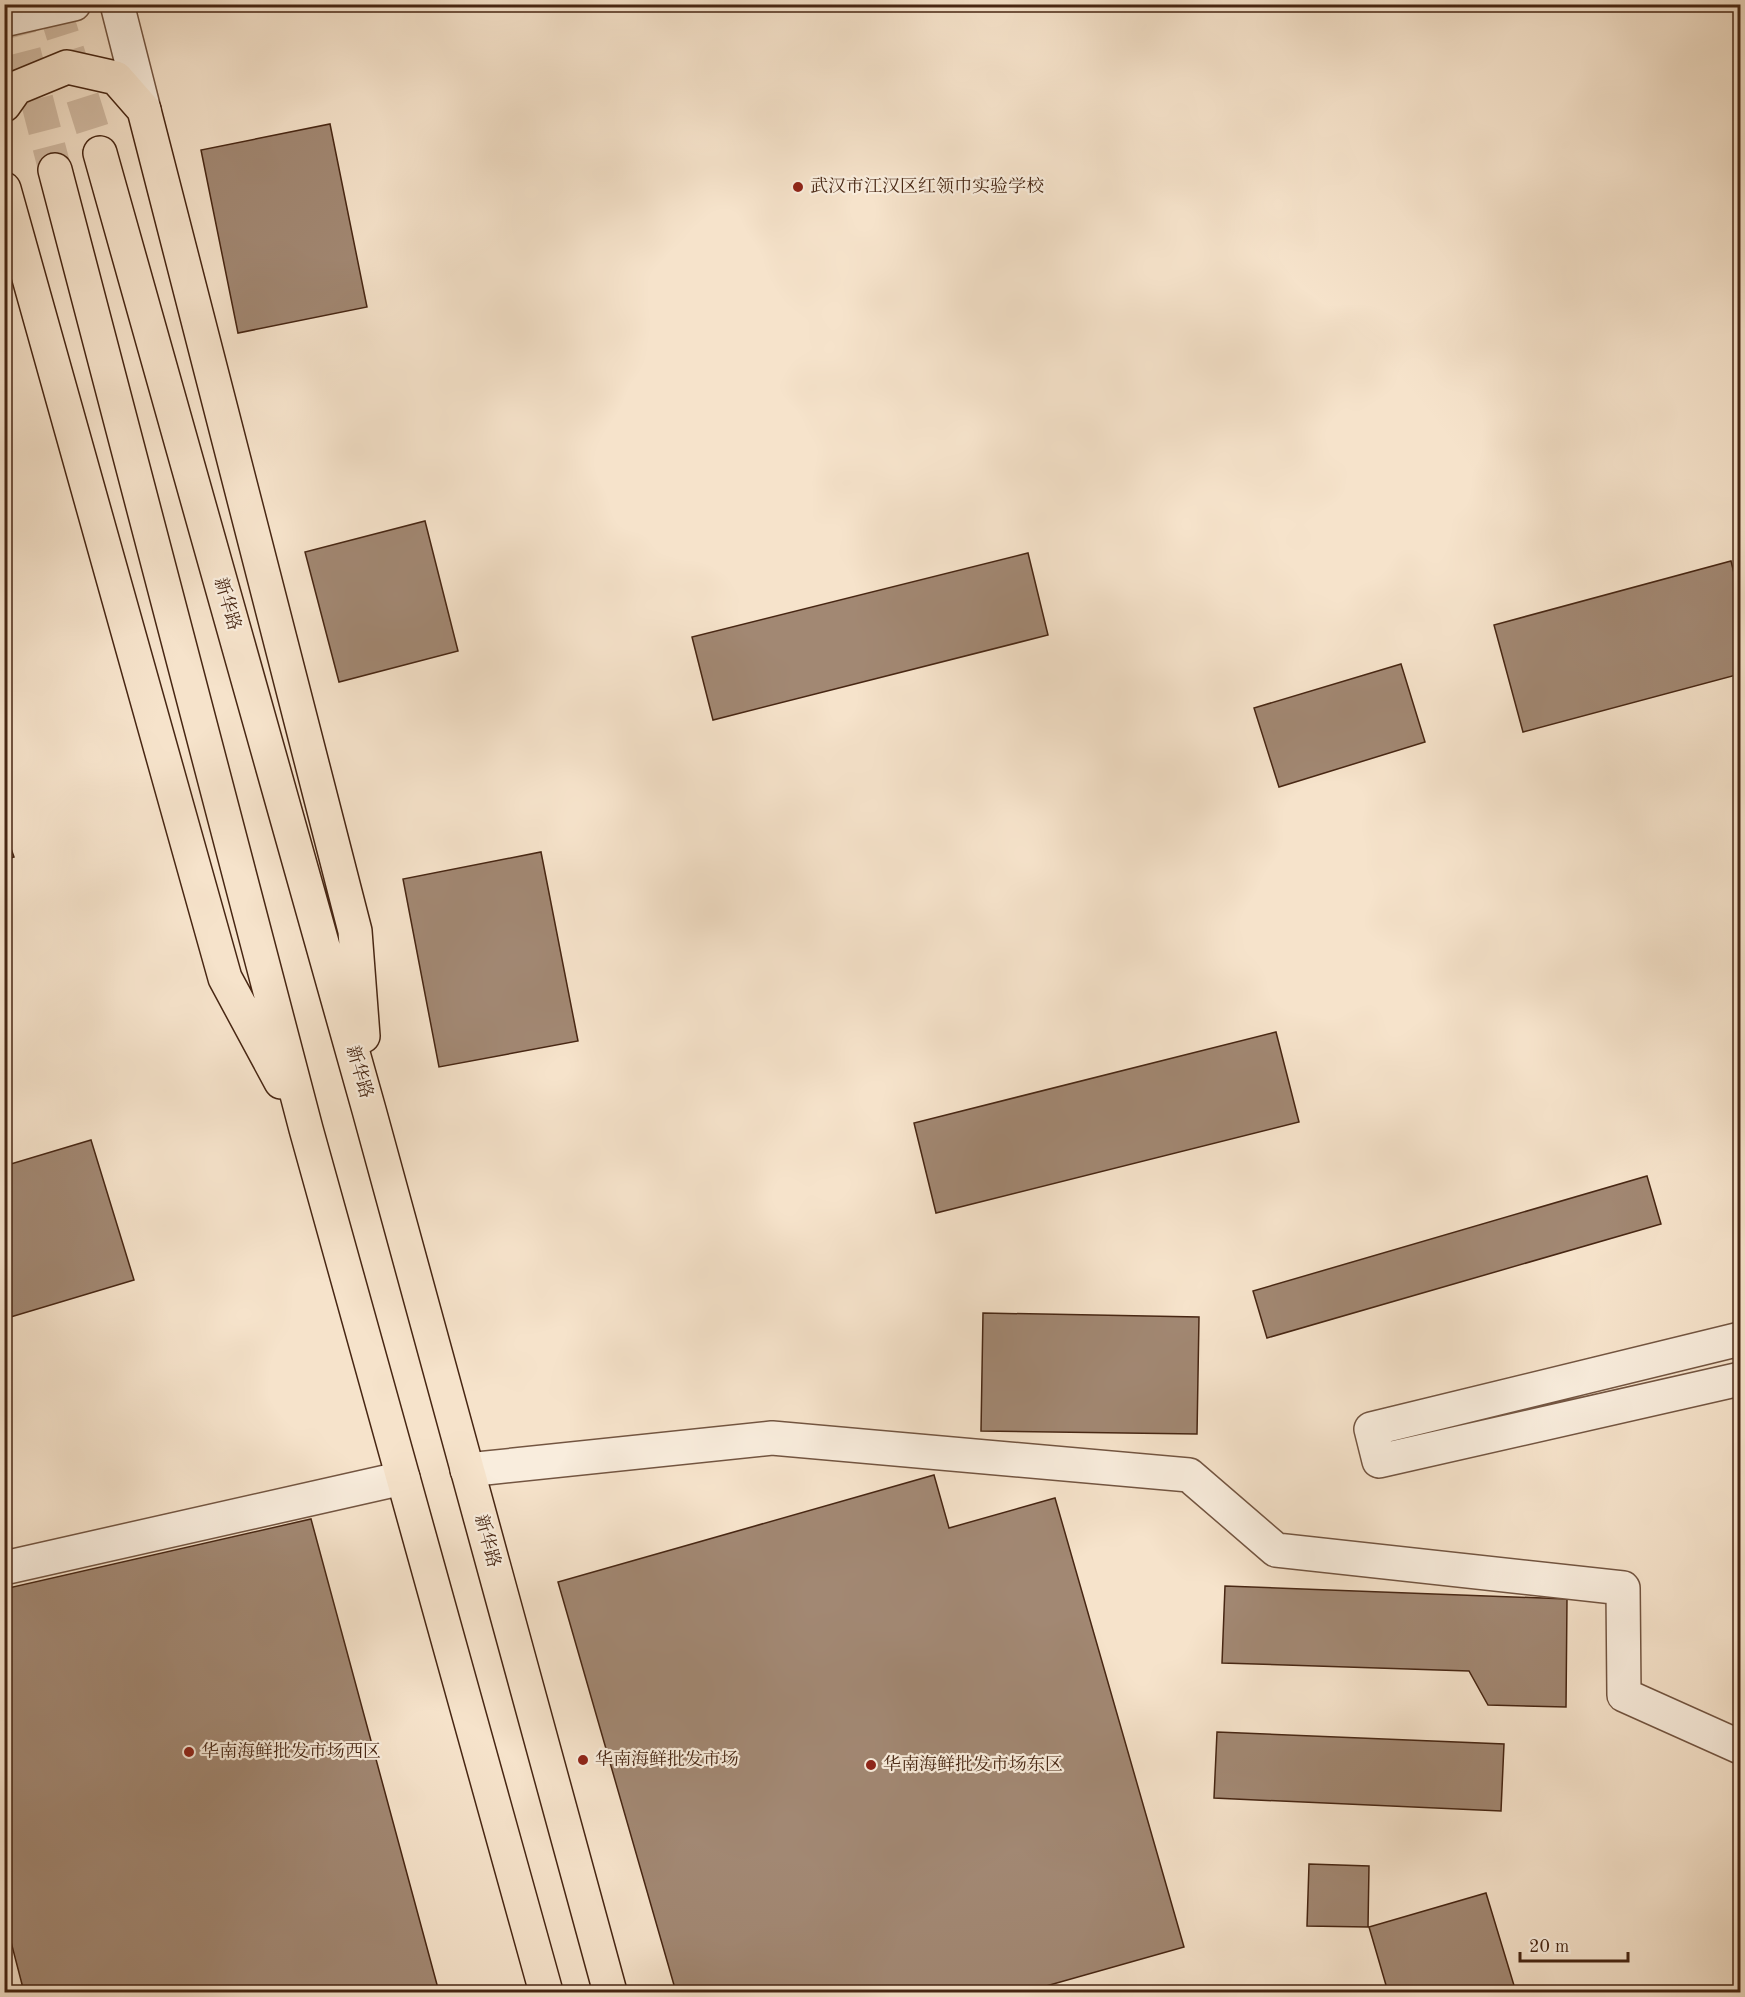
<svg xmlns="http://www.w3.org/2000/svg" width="1745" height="1997" font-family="'Old Standard TT','Noto Serif SC',serif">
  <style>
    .building { fill: #a28873; stroke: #472613; stroke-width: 1.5 }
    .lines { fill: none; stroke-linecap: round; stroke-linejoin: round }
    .major-tunnel { stroke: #d3bda6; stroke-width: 33; stroke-dasharray: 33 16; stroke-linecap: butt }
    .minor-casing { stroke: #735541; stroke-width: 36 }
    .major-casing { stroke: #472613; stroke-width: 36 }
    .minor { stroke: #f9eddd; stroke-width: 33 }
    .major { stroke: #f6e3cb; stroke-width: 33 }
    .poi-dot { fill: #8f2418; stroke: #f9eddd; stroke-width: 2 }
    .labels { text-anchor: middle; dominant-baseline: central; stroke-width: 4.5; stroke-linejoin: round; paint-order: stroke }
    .poi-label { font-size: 18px; fill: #472613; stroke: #f9eddd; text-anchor: start }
    .street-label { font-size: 18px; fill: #472613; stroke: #f9eddd }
  </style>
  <rect width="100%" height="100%" fill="#f6e3cb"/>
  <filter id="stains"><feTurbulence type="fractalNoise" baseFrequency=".00333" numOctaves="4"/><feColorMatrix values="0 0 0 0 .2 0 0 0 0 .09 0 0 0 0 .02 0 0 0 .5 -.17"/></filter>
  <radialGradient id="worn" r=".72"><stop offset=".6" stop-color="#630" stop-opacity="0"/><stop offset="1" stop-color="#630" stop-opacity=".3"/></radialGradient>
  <path class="building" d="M330,124L367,307L238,333L201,150Z
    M425,521L458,651L339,682L305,552Z
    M1028,553L1048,635L713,720L692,637Z
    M1731,561L1740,597V674L1523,732L1494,625Z
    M1401,664L1425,742L1279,787L1254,708Z
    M4,829L14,857L4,860Z
    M541,852L578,1041L439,1067L403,879Z
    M1276,1032L1299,1122L936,1213L914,1123Z
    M91,1140L134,1280L4,1319V1166Z
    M1647,1176L1661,1224L1267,1338L1253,1291Z
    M983,1313L1199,1317L1197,1434L981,1431Z
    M934,1475L949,1528L1055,1498L1184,1947L1025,1992H676L558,1582Z
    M311,1519L439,1992H24L4,1915V1589Z
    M1225,1586L1567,1599L1566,1707L1488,1705L1469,1671L1222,1663Z
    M1217,1732L1504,1744L1501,1811L1214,1798Z
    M1309,1864L1369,1866L1368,1927L1307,1926Z
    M1486,1893L1516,1992H1388L1369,1927Z"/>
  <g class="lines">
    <path class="major-tunnel" d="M12,4L55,170
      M53,4L100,153"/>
    <g class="minor-casing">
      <path id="minor" d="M117,4L144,110
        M4,20L74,4
        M1740,1339L1371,1429L1379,1461L1740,1379
        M467,1470L772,1438L1189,1475L1276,1550L1623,1588L1624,1695L1740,1747
        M4,1568L403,1478"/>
    </g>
    <g class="major-casing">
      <path id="major" d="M4,105L16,88L67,67L116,78L144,110L355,931L363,1036
        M100,153L369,1110L610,1992
        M55,170L306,1129L546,1992
        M4,189L225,978L281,1082"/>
    </g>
    <use href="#minor" class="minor"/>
    <use href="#major" class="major"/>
  </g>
  <g class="poi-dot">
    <circle cx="798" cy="187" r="6"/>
    <circle cx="189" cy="1752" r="6"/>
    <circle cx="583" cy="1760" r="6"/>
    <circle cx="871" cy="1765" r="6"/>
  </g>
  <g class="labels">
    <g class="poi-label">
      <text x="810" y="187">武汉市江汉区红领巾实验学校</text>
      <text x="201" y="1752">华南海鲜批发市场西区</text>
      <text x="595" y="1760">华南海鲜批发市场</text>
      <text x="883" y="1765">华南海鲜批发市场东区</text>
    </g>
    <g class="street-label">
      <text transform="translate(227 604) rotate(74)">新华路</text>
      <text transform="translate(359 1072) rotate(74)">新华路</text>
      <text transform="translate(487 1541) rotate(75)">新华路</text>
    </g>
  </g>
  <rect width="1745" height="1997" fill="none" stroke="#f6e3cb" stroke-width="24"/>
  <rect x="6" y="6" width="1733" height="1985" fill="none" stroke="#472613" stroke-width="3"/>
  <rect x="12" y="12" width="1721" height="1973" fill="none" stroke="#472613" stroke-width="1.5"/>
  <path d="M1520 1952v9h108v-9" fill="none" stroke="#472613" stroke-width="3"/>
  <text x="1529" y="1952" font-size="18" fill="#472613" stroke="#f9eddd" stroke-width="4.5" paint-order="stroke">20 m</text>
  <rect width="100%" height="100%" filter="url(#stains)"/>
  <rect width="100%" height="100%" fill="url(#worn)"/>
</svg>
